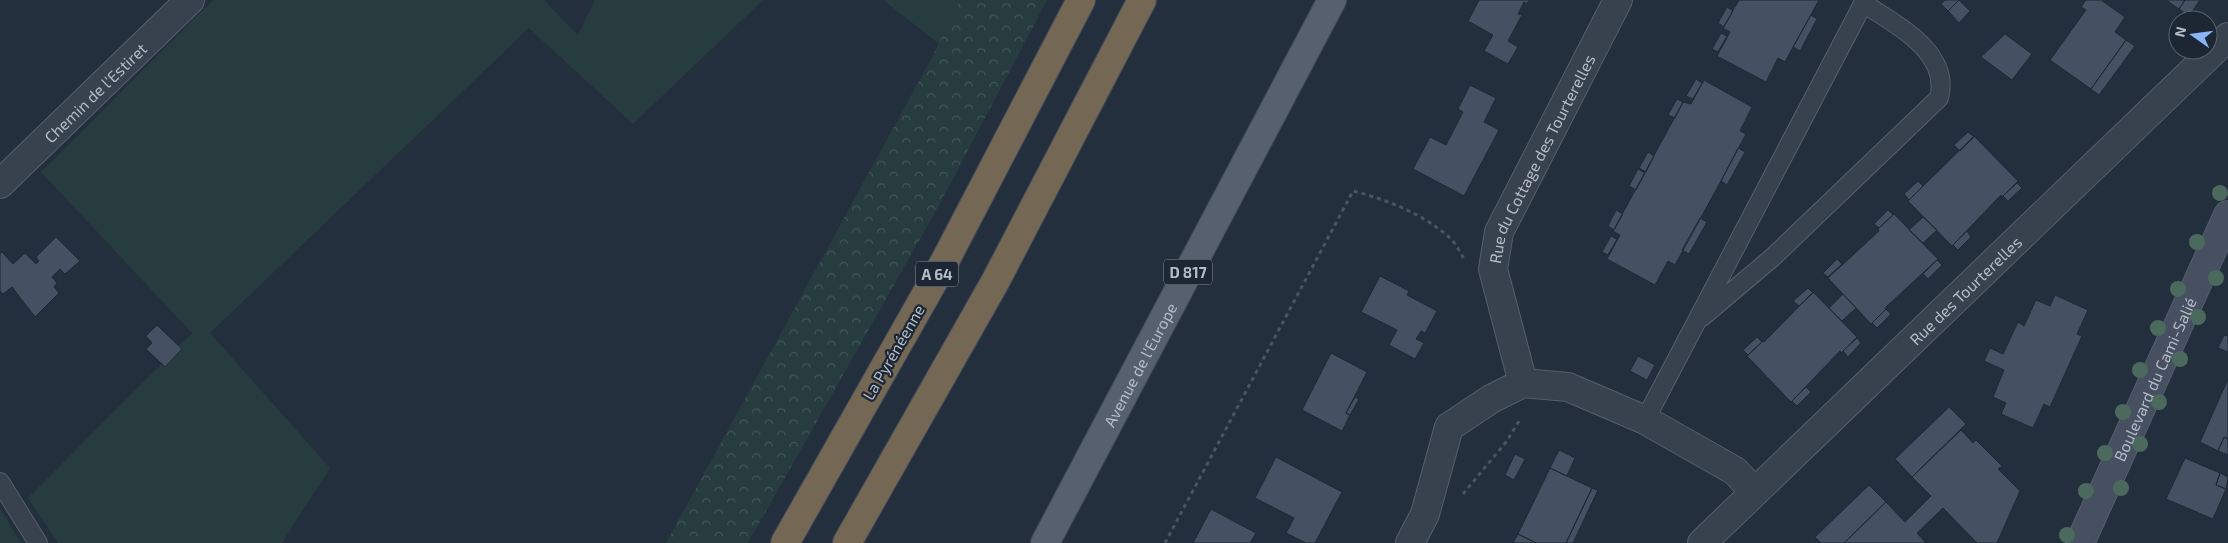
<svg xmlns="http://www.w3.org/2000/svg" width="2228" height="543" font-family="'Exo 2',sans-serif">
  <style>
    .green { fill: #263c3f }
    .forest { fill: url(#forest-crowns) }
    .building { fill: #455162; stroke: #1f2835 }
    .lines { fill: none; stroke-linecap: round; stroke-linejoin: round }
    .lane-casing { stroke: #565f6c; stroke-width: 20 }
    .street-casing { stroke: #565f6c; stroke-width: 30 }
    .secondary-casing { stroke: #565f6c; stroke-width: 30 }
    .primary-casing { stroke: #414a57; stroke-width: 30 }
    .highway-casing { stroke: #434c59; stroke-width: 30 }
    .path { stroke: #44595c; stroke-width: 3; stroke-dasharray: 4 4; stroke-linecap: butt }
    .lane { stroke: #38414e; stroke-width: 18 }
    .street { stroke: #38414e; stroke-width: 28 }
    .secondary { stroke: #465061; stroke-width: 28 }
    .primary { stroke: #56606e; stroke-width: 28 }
    .highway { stroke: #746855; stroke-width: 28 }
    .tree { fill: #4b6a5d }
    .labels { text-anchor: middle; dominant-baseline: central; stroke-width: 4.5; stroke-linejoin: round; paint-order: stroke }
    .shield { fill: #1d2633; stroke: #878f9c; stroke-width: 1 }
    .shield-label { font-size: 15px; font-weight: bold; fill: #b4bcc9 }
    .street-label { font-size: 16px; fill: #b4bcc9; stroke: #1d2633 }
  </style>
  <defs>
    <pattern id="forest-crowns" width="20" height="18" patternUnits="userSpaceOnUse" patternTransform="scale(1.25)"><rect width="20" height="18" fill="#263c3f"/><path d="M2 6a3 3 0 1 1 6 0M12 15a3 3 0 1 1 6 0" fill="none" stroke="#435659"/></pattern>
  </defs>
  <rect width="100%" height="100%" fill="#242f3e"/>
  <path class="green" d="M213,0H544L578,35L595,0H763L633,124L529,28L210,333L330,468L282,543H58L28,498L192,333L41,172Z
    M883,0H960L939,44Z
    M0,508L21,543H0Z"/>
  <path class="forest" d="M960,0H1047L937,209L748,543H666L930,61Z"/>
  <path class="building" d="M1479,0H1529L1527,4L1524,2L1518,14L1522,15L1508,41L1518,47L1508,64L1484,51L1493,35L1468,21Z
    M1739,0H1819L1785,62L1778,58L1766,82L1717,56L1730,32L1723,28Z
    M1945,0H1959L1948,11L1941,4Z
    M1959,0L1970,11L1959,23L1948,11Z
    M2086,0H2101L2125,17L2115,32L2126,40L2091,89L2050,60L2086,10L2081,7Z
    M2166,0H2185L2179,9Z
    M2185,0H2200L2189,16L2179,9Z
    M1727,7L1733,11L1724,27L1718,23Z
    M1811,15L1817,19L1800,51L1793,47Z
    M1721,33L1727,36L1718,52L1712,49Z
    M2005,34L2032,54L2012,80L1981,57Z
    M2126,40L2135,46L2099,95L2091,89Z
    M1696,79L1702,83L1693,99L1686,96Z
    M1704,80L1752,107L1740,131L1746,134L1721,181L1675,265L1668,261L1655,285L1607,259L1620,235L1613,231L1683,102L1691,104Z
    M1470,85L1496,98L1484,122L1499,130L1464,196L1413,169L1430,137L1446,145L1463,112L1458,109Z
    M1677,99L1683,102L1675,118L1668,115Z
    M1968,132L1974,137L1960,151L1954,145Z
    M1974,136L2018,181L2002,197L2001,195L1952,246L1908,201Z
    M1738,148L1745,152L1727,185L1721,181Z
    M1648,152L1654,156L1646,172L1639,168Z
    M1638,169L1645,173L1636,190L1629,186Z
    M1918,181L1923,186L1909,200L1904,194Z
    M2017,183L2022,188L2008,201L2003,196Z
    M1616,210L1623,214L1614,230L1608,226Z
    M1888,210L1893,215L1879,228L1874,224Z
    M1894,214L1938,259L1886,307V309L1871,324L1828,278L1879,231L1878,229Z
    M1923,217L1937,230L1923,243L1909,230Z
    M1700,218L1707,222L1689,254L1682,250Z
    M1967,231L1971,237L1958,250L1953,245Z
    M1611,236L1617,239L1608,255L1602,252Z
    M56,237L80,261L65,274L60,269L52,277L57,283L54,287L59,293L35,317L12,287L3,294L0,291V254L2,252L13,264L25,253L36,264L39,261L36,257Z
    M1837,259L1842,264L1828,277L1823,273Z
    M1937,260L1942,265L1928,279L1923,274Z
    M1380,276L1409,291L1407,295L1437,311L1425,333L1421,331L1416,339L1424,343L1415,359L1389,345L1397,330L1361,312Z
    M1808,288L1813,293L1799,306L1793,301Z
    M1813,292L1857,337L1841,353L1840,351L1791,402L1747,356L1763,341L1764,342Z
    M1843,294L1856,308L1842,321L1829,308Z
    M2055,295L2088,310L2077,334L2082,336L2050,407L2044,404L2033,428L2001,414L2006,403L1993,397L2004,370L1984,361L1990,348L2003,354L2018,322L2024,326L2036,300L2050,306Z
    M1886,309L1891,314L1877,328L1872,323Z
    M157,325L182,349L165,367L146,349L152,343L146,336Z
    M2224,335L2228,336V352L2218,348Z
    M1757,337L1762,342L1748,355L1743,350Z
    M1857,338L1861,343L1848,357L1843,351Z
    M1331,353L1367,372L1346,413L1350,415L1342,431L1302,410Z
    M1638,356L1655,365L1647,380L1630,371Z
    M2228,379V439L2224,437L2218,451L2200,442Z
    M1806,387L1811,392L1797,406L1792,401Z
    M1355,397L1359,399L1350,415L1346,413Z
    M1949,407L1966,424L1912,477L1895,459Z
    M1961,430L1973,443L1976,440L2002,466L1998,469L2020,491L1997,543H1977L1943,508L1917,533L1926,543H1844L1886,502L1905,522L1931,496L1912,477Z
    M2224,437L2228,439V455L2218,451Z
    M1559,450L1575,458L1567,476L1550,468Z
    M1515,454L1525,459L1514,480L1505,475Z
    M1276,457L1342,492L1315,543H1306L1286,533L1294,518L1255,498Z
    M2185,458L2220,473L2216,485L2226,489L2213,519L2166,499Z
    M1550,468L1592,488L1566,543H1536L1518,534Z
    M2220,473L2228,477L2226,489L2216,485Z
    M1869,485L1886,502L1844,543H1821L1815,537Z
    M1592,488L1598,490L1573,543H1566Z
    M1211,509L1256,533L1250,543H1193Z
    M1518,534L1536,543H1513Z"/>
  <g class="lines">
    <g class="lane-casing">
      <path id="lane" d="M1702,317L1773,257L1939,98C1951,52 1896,25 1863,3
        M1645,420L1865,0
        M0,482L38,543"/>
    </g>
    <g class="street-casing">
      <g id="street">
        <path id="s1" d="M0,184L190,0"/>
        <path id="s2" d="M1523,383L1493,269L1499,232L1618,0"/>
        <path d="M1410,543L1425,514L1449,427L1491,399L1523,383L1568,387L1645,420L1735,471L1754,491"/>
        <path id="s3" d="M1702,543L2228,37"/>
      </g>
    </g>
    <g class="secondary-casing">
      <g id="secondary">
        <path id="s4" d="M2080,543L2228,215"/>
      </g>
    </g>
    <g class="primary-casing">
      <g id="primary">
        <path id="s5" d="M1045,543L1332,0"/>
      </g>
    </g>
    <g class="highway-casing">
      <path id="highway" d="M785,543L946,259L1081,0
        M847,543L995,282L1142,0"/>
    </g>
    <path class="path" d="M1463,494L1506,442L1521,418
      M1165,543L1353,191C1388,200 1424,214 1451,239C1456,244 1460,252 1464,259"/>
    <use href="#lane" class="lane"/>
    <use href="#street" class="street"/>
    <use href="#secondary" class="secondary"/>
    <use href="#primary" class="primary"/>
    <use href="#highway" class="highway"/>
  </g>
  <g class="tree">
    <circle cx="2220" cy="193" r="8"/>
    <circle cx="2197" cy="242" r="8"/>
    <circle cx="2216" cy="278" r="8"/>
    <circle cx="2178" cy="289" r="8"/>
    <circle cx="2198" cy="317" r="8"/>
    <circle cx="2158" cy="328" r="8"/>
    <circle cx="2180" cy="359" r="8"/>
    <circle cx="2140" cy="370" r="8"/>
    <circle cx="2159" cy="402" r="8"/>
    <circle cx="2123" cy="412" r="8"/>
    <circle cx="2140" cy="444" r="8"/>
    <circle cx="2105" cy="453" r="8"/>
    <circle cx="2121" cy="488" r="8"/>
    <circle cx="2086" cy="491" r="8"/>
    <circle cx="2067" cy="535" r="8"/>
  </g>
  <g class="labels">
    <g class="shield">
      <rect x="1164" y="259.5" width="48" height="25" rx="4"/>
      <rect x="916" y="261.5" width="42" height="25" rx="4"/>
    </g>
    <g class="shield-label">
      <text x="1188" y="272">D 817</text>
      <text x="937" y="274">A 64</text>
    </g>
    <g class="street-label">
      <text stroke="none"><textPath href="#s1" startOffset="132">Chemin de l'Estiret</textPath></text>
      <text stroke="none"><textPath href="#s2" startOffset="239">Rue du Cottage des Tourterelles</textPath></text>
      <text stroke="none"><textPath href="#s3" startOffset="365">Rue des Tourterelles</textPath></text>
      <text transform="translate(893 352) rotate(-60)">La Pyrénéenne</text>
      <text stroke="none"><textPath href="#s5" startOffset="202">Avenue de l'Europe</textPath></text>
      <text stroke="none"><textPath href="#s4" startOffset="180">Boulevard du Cami-Salié</textPath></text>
    </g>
  </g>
  <g transform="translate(2193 35) rotate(284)"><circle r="24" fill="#1d2633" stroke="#59626f"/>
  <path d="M0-4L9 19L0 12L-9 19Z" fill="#8ab4f8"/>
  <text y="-8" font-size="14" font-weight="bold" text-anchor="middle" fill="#b4bcc9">N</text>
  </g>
</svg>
